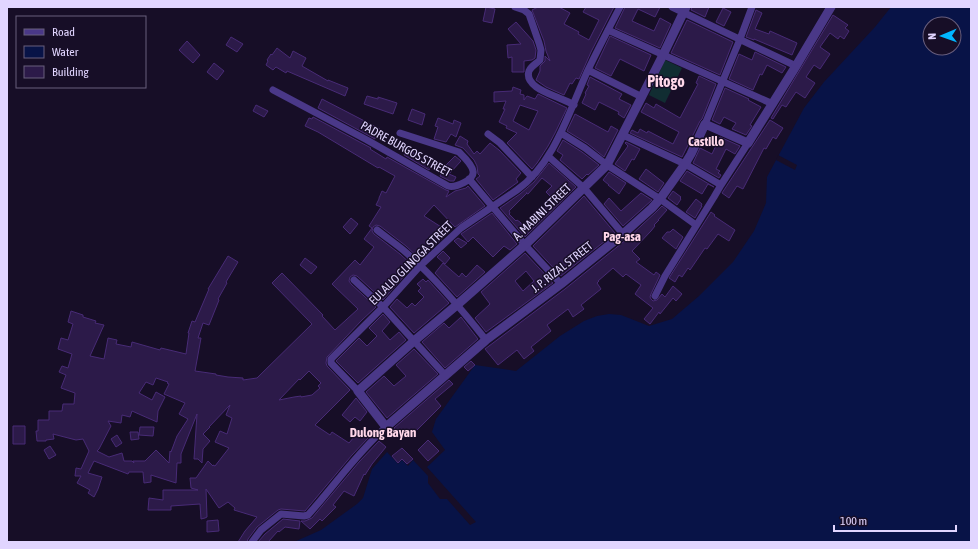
<svg xmlns="http://www.w3.org/2000/svg" width="978" height="549" font-family="'Asap Condensed',sans-serif">
  <style>
    .green { fill: #112d32 }
    .water { fill: #081347; fill-rule: evenodd }
    .pier { fill: #170e27 }
    .building { fill: #2c1a49; stroke: #482b76; fill-rule: evenodd }
    .lines { fill: none; stroke-linecap: round; stroke-linejoin: round }
    .minor { stroke: #4a3888; stroke-width: 7 }
    .tertiary { stroke: #4a3888; stroke-width: 9 }
    .labels { text-anchor: middle; dominant-baseline: central; stroke-width: 3; stroke-linejoin: round; paint-order: stroke }
    .street-label { font-size: 12px; fill: #e1d5ff; stroke: #170e27 }
    .neighbourhood-label { font-size: 13px; font-weight: bold; fill: #ffd7e9; stroke: #170e27 }
    .district-label { font-size: 16px; font-weight: bold; fill: #ffd7e9; stroke: #170e27 }
  </style>
  <rect width="100%" height="100%" fill="#170e27"/>
  <path class="green" d="M665,60L682,68L665,103L649,95Z"/>
  <path class="water" d="M891,7H971V542H294L321,530L357,504L363,498L372,469L387,452L398,464L402,460L408,466L413,460L428,476V483L440,499H447L470,525L476,522L427,467L445,450L432,432L436,419L475,365L516,371L560,336L584,321L597,316L609,314L621,315L649,326L672,319L699,296L733,262L754,231L766,203L767,177L804,108L824,82L875,27ZM930,24H954V48H930Z"/>
  <path class="pier" d="M778,155L797,165L795,170L776,160Z"/>
  <path class="building" d="M486,7L495,9L492,23L483,21Z
    M538,7H559L570,13L564,24L579,32L578,34L589,40L599,20L583,12L586,7H614L591,52L579,79L576,78L572,84L570,83L564,95L546,87L536,80L540,71V66L545,61V56L550,61L546,51L544,41L532,10Z
    M625,7H660L655,17L638,9L632,21L654,31L660,18L671,24L660,48L615,28Z
    M692,7H709L705,17L691,10Z
    M723,8L731,12L724,26L716,22Z
    M756,10L762,13L755,29L769,34L770,31L797,43L792,55L754,39V40L746,37Z
    M833,15L848,25L845,28L849,31L844,39L840,36L838,39L830,33L820,47L830,54L820,69L814,65L806,77L815,83L805,98L796,92L786,107L782,105L773,119L771,118Z
    M687,20L733,42L720,75L671,53Z
    M516,22L533,41L536,50L535,58L532,60L524,61V72H512V57L508,58L507,45L521,44L508,29Z
    M610,36L651,55L644,71L620,59L611,76L595,68Z
    M231,37L243,44L237,52L226,45Z
    M187,41L200,55L193,63L179,50Z
    M277,48L290,58L293,51L306,58L302,66L328,81V80L348,88L345,96L287,71L286,73L276,67L273,70L266,65L268,61L267,60L271,54L272,55Z
    M755,52L786,67L782,73L767,65L762,75L760,74L753,90L729,79L739,54L752,60Z
    M214,63L224,71L217,80L207,72Z
    M699,76L716,84L702,119L700,121L682,157L630,133L632,130L638,133L640,129L647,133L648,131L673,144L679,132L641,112L646,103L654,108L656,104L680,118L698,84L696,83Z
    M590,77L622,94L619,99L631,105L624,118L618,114L619,112L599,102L595,110L582,103L586,94L585,93L589,86L587,85Z
    M513,87L521,90L520,94L524,95V100L527,96L535,99L538,94L567,108L555,133L548,146L537,163L532,169L507,143L517,133L506,128L507,126L499,122L505,109H503L506,101L494,102V92L512,91ZM520,105L538,111L529,130L513,121Z
    M725,88L749,99L748,100L761,107L750,125L752,126L746,135L732,129L736,123L724,117L720,124L712,120Z
    M367,96L378,99V97L397,103L393,114L364,104Z
    M322,99L380,129L375,139L318,108Z
    M256,105L268,111L264,117L253,111Z
    M412,109L425,114L422,125L408,120Z
    M575,114L608,132L611,126L618,130L604,157L588,144L567,131Z
    M313,117L371,148L370,149L386,159L387,157L446,190L449,191L446,197L455,191L466,188L468,186L485,206L455,227L434,205L424,216L449,232L420,259L406,246L380,226L376,225L373,227L372,231L374,234L400,254L413,266L383,300L357,276L353,275L350,277L349,281L351,284L376,307L362,320L327,357L326,363L327,366L350,390L315,425L330,435L332,432L349,443L360,430L368,438L352,455L305,511L281,509L278,510L257,527L248,539L247,542H238L245,531L257,517L234,510L235,508L228,502L219,508L206,489L207,517L205,518L201,519L200,504L171,506V510H148L149,498L163,500V490H198L191,488L190,478H196L208,461L213,466V465L215,466L229,448L215,442L220,431L227,434L232,418L226,415L230,405L209,427H210L203,434L210,441L203,449L202,463L198,459H194L197,414L181,454V463H177L176,483L151,475V482L144,483L143,472H129L128,474L94,461L88,473L102,477L98,489L94,497L88,493L90,490L77,483L81,476H75L76,468L81,469L89,451L83,439L76,440L53,434L54,439L46,440V441H37L36,431H38V420H49V411H62L63,404H74L75,393L61,388L66,375L59,372L62,366L68,368L72,354L58,349L61,338L68,340L73,324L68,322L71,311L83,315V317L96,321L95,323L104,325L90,356L104,359L108,338L117,340L116,344L131,347L132,342L160,350L161,348L186,354L189,333H188L192,321L195,322L209,289H208L228,256L238,262L226,282L227,283L218,299L219,300L209,325L203,323L198,338H201L195,371L216,374V375L228,377L243,378V380L257,378L312,324L272,283L282,273L323,315L322,316L335,330L358,309L332,284L355,260L360,265L374,247L364,239L372,228L369,226L381,207L376,205L379,199V198L382,191L386,193L395,176L379,167L378,168L318,132L305,126L309,118L312,119ZM309,371L321,383L318,386L320,388L312,395L301,397V396L294,397L279,400L299,379L300,380ZM156,378L168,382L167,383L169,384L164,394L185,403L179,414L188,419L177,436L171,452L170,451L169,463L156,450L145,461H133L134,463L132,461H124L122,453L109,457L97,451L99,449L111,426L108,421L121,423L122,415L130,417L132,411L157,422L158,411L165,397L156,392L152,400L139,393L146,382L153,385Z
    M438,118L453,124L454,120L461,123L456,137L451,134L446,142L434,139L438,127L435,126Z
    M770,120L783,128L776,139L773,137L766,149L764,148L743,189L737,186L729,198L722,193Z
    M460,136L468,141L467,144L474,154L477,151L480,154L490,143L499,150L521,173L516,179L518,182L493,200L476,179L480,176L478,174L477,166L474,160L463,148L455,145Z
    M720,137L740,146L735,154L726,149L716,169L720,171L718,173L721,175L719,178L693,163L700,148L712,154Z
    M563,140L582,152L599,165L588,175L587,174L582,179L560,160L563,155L557,151Z
    M626,142L640,149L634,160L632,159L625,171L615,164L628,146L625,143Z
    M407,148L414,152L413,153L432,164L429,170L404,155Z
    M455,156L461,161L449,174L456,177L454,181H450L440,176L444,167Z
    M549,163L576,187L525,237L500,208L520,194L534,182ZM542,178L552,186L546,192L554,200L542,211L541,210L523,226L520,222L517,220L516,221L509,214L510,213L509,211L527,193H526L528,194Z
    M646,169L664,183L658,192L639,179Z
    M687,171L714,187L708,184L702,194L680,181Z
    M609,172L626,183L619,194L608,185H609L603,180Z
    M673,191L681,197L680,198L681,199L677,205L668,198Z
    M641,193L652,200L623,226L604,204L609,198L621,211Z
    M584,196L615,233L561,276L533,246Z
    M696,199L702,204L701,206H702L695,218L686,212Z
    M662,206L667,210L658,220H659L654,225L655,226L651,231L632,251L640,259L636,262L654,275L656,272L660,275L651,294L650,297L651,299L653,301L657,300L662,294L665,297L673,286L682,294L676,301L673,298L660,314L659,312L650,324L644,319L653,308L635,294L641,285L626,274L623,277L613,268L598,281H599L597,283L601,289L581,305L584,309L573,317L568,309L547,325L551,331L531,347L534,351L524,359L517,350L498,365L485,349L565,289L627,239L656,212Z
    M711,212L715,215L714,216L735,230L729,241L718,234L707,249L705,248L690,270L688,268L682,277L679,275L675,282L669,278Z
    M492,213L517,244L510,250L504,246L493,257L473,237L468,242L461,234Z
    M351,218L358,224L350,234L343,227Z
    M673,229L683,237L676,249L662,238L667,232H670Z
    M458,238L467,243L461,248L454,241Z
    M443,251L450,258L445,264L437,257Z
    M525,253L553,283L486,332L475,318L490,304L481,292ZM526,271L534,281L523,291L515,281Z
    M305,258L317,267L311,274L300,265Z
    M443,263L459,277L462,273L466,277L477,265L485,272L457,297L435,273Z
    M423,279L426,282L428,280L449,303L414,333L390,307L397,299L407,308L412,303L415,306L424,297L418,291L421,288L417,284Z
    M383,314L390,322L382,331L390,340L399,332L406,340L358,383L336,361L359,338L367,346L377,336L369,328Z
    M461,317L478,339L445,368L422,342L444,323L449,328Z
    M414,349L438,374L387,418L366,392L384,376L394,386L406,376L396,365Z
    M471,361L475,365L468,371L464,367Z
    M449,380L453,384L435,399L441,406L412,435L410,432L403,438L394,428Z
    M356,398L367,412L360,421L355,417L350,422L342,415Z
    M13,426H25V444H13Z
    M140,427H154L153,436L139,435Z
    M130,432H138L139,439L131,440Z
    M117,435L122,443L116,447L111,439Z
    M428,440L439,451L428,461L418,450Z
    M379,441L386,447L372,464L365,475L364,474L354,496L344,491L333,505L336,507L322,521L320,519L310,529L301,521H305L312,518L359,462Z
    M50,446L56,455L49,459L44,450Z
    M402,448L413,459L407,464L402,459L398,463L392,456Z
    M283,519L300,521L299,529L285,527L279,532L278,531L268,542H258L265,534Z
    M218,520L219,531L207,532V521Z"/>
  <g class="lines">
    <path class="minor" d="M515,7L524,10L529,14L539,43L541,50L540,60C536,64 531,66 529,71C524,86 550,94 559,98C564,100 569,102 574,105
      M672,7L796,66
      M608,30L773,104
      M588,70L642,97
      M273,90L367,140L448,186C455,188 475,180 473,171C472,164 464,157 459,152L400,133
      M705,124L740,39L752,7
      M561,133L585,148L607,165L660,199L696,225
      M488,134L500,143L532,177
      M623,135L685,164L721,185
      M548,156L584,188L623,234
      M469,179L525,245L561,284
      M377,230C388,239 401,247 411,257C439,282 463,311 486,340
      M354,280L383,307L445,375
      M655,296L665,276L714,197L721,185L748,143
      M358,391L331,363V359L383,307L420,266L461,228L517,190C555,163 569,111 588,70C598,49 609,28 620,7
      M252,542L261,530L281,514L304,516L308,515C334,486 357,453 386,427"/>
    <path class="tertiary" d="M686,7L663,55L607,165L525,245L458,304L414,341L358,391L386,427L486,340L561,284L623,234L652,208L660,199L685,164L691,154L705,124L748,143L796,66L831,7"/>
  </g>
  <g class="labels">
    <g class="street-label">
      <text transform="translate(406 149) rotate(29)">PADRE BURGOS STREET</text>
      <text transform="translate(542 212) rotate(-44)">A. MABINI STREET</text>
      <text transform="translate(411 263) rotate(-45)">EULALIO GLINOGA STREET</text>
      <text transform="translate(562 267) rotate(-38)">J. P. RIZAL STREET</text>
    </g>
    <g class="neighbourhood-label">
      <text x="706" y="141">Castillo</text>
      <text x="622" y="236">Pag-asa</text>
      <text x="383" y="432">Dulong Bayan</text>
    </g>
    <g class="district-label">
      <text x="666" y="81">Pitogo</text>
    </g>
  </g>
  <rect width="978" height="549" fill="none" stroke="#e1d5ff" stroke-width="16"/>
  <rect x="16" y="16" width="130" height="72" fill="#170e27" stroke="#685e7d"/>
  <rect x="24" y="29" width="20" height="6" fill="#4a3888" stroke="#685e7d"/>
  <text x="52" y="36" font-size="12" fill="#e1d5ff">Road</text>
  <rect x="24" y="46" width="20" height="12" fill="#081347" stroke="#685e7d"/>
  <text x="52" y="56" font-size="12" fill="#e1d5ff">Water</text>
  <rect x="24" y="66" width="20" height="12" fill="#2c1a49" stroke="#685e7d"/>
  <text x="52" y="76" font-size="12" fill="#e1d5ff">Building</text>
  <g transform="translate(942 36) rotate(268)"><circle r="19" fill="#170e27" stroke="#685e7d"/>
  <path d="M0-3L7 15L0 10L-7 15Z" fill="#01b6ff"/>
  <text y="-6" font-size="11" font-weight="bold" text-anchor="middle" fill="#e1d5ff">N</text>
  </g>
  <path d="M834 525v6h122v-6" fill="none" stroke="#e1d5ff" stroke-width="2"/>
  <text x="840" y="525" font-size="12" fill="#e1d5ff" stroke="#170e27" stroke-width="3" paint-order="stroke">100 m</text>
</svg>
